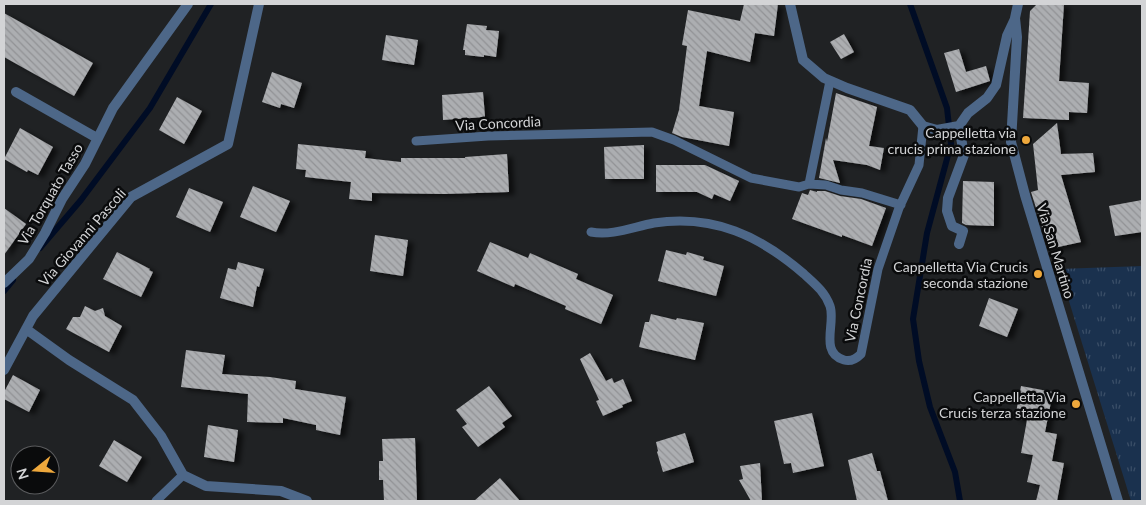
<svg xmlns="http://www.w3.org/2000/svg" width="1146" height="505" font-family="Lato,sans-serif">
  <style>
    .grass { fill: url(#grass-tufts) }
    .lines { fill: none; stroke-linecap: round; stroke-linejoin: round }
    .stream { stroke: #000c25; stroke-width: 6 }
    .building { fill: url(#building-back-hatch); filter: url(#shadow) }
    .service { stroke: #4d6788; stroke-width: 9 }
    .minor { stroke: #4d6788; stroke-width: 10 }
    .poi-dot { fill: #eea83c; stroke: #0a0b0c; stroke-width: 2 }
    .labels { text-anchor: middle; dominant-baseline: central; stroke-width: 5; stroke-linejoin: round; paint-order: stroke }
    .street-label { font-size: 14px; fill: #d3d4d6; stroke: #0a0b0c }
    .poi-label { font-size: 14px; fill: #d3d4d6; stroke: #0a0b0c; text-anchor: end }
  </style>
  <defs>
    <pattern id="grass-tufts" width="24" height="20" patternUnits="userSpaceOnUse" patternTransform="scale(1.25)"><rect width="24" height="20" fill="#1a314e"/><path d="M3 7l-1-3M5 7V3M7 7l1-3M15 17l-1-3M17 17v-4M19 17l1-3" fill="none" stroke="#3a4e67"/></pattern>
    <pattern id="building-back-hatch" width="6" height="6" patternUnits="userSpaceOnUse" patternTransform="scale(1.25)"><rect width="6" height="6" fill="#acaeb1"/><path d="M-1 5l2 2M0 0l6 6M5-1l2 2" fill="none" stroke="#919295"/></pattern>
    <filter id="shadow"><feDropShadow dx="5.5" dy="3" stdDeviation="2.5" flood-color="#0009"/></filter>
  </defs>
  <rect width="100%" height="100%" fill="#202224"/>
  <path class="grass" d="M1142,266V501H1131L1059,269Z"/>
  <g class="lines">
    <path class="stream" d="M910,4L947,108L951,144L927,233L913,319L919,361L930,407L955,472L960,501
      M40,248L81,200L150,108L211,4
      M4,291L13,280"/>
  </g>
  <path class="building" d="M744,4H778L774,36L755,33L750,62L707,51L699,106L734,112L729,146L682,137L672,133L679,110L687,46L682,45L688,10L740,21Z
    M1037,4H1064L1059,81L1089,83L1087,113L1069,112V120L1023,118L1030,11Z
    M4,13L93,63L74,96L4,57Z
    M467,24L487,26L486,30L499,31L496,57L484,55V57L465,55V50H463Z
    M844,34L854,52L841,59L830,42Z
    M386,35L418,40L414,65L382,60Z
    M959,49L966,72L986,66L990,81L956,92L944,53Z
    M272,72L302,83L294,108L281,104L280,108L262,102Z
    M483,92L485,117L443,120L442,95Z
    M836,93L877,107L869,146L884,148L880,170L867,165L833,160L840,183L819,178L826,138L827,142Z
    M177,97L202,111L184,144L159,130Z
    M1057,123L1061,154L1093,153L1095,172L1061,175L1081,242L1049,249L1031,192L1038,190L1033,144Z
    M20,128L53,147L38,175L28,170L27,172L4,159Z
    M298,144L366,151L365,158L401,162V158H465V157L507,154L509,192L444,194L372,193V201L349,199L351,182L305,177L306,170L296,169Z
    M644,145V179H605L604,147Z
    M656,165H705L739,181L730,201L714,194L712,199L697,192H656Z
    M963,181L994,182V226L966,225L962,223Z
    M253,186L290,201L276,232L240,217Z
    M189,188L223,202L210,232L176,217Z
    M810,190L817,192V191H825L840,196L861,199L886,208L872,246L842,235V237L792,219L802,193L808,195Z
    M1142,200V232L1115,236L1109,206Z
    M4,208L26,224L4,255Z
    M375,235L408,240L403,276L370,271Z
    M490,242L528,258L530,253L548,261L578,274L576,279L613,295L601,324L565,309L566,306L515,284L514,287L477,271Z
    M666,250L686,255L687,252L704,257L703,260L724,266L716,296L658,281Z
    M117,252L150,269L149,270L153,272L141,297L103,279Z
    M238,262L264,269L259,287L257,286L253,307L220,298L228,268L236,270Z
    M989,298L1018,309L1007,337L979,326Z
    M85,306L95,311L103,308L105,316L122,326L109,352L66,329L73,317H80Z
    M651,314L676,320L677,318L704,323L695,360L639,347L645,322H649Z
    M186,350L225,355L222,374L270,377L296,381L295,389L346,397L340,435L316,430V425L283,418V423L247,422L248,394L181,387Z
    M590,353L606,381L612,378L614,383L623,379L632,401L622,405L623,407L603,416L596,401L599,400L580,359Z
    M13,375L40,390L29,412L4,399V392Z
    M489,386L512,416L502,423L505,427L478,447L462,427L467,424L456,410Z
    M1021,386L1053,392L1045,432L1057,434L1052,461L1064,463L1057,501H1036L1040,485L1027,482L1033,455L1021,453L1027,420L1015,418Z
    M812,413L824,466L793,473L791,463L784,464L774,421Z
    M208,425L238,430L234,462L204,457Z
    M685,433L694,462L663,472L657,452L658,451L656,442Z
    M415,438L417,501H384L383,480H379V461H383L382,439Z
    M114,440L142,457L127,482L99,466Z
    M872,453L877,471H880L888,501H857L848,460Z
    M760,463L762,501H751L739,480L743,479L740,466Z
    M500,478L520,501H474Z"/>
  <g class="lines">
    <path class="service" d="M416,141L488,136L652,132L674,140L751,178L799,187L809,184L826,185L841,190L862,193L901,205
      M809,184L830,81
      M591,232C612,236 633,227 654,223C714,214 760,236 804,274C815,284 825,292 830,306C836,323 819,353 844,360C851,362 856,359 861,354L878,269L899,208L919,165L923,126
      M156,501L183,475"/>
    <path class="minor" d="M790,4L803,60L824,78L847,88L910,110L923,126L937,130L959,126
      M1018,4L1015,18L1017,37L1011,142L1025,195L1118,501
      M16,92L97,138
      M959,244L963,231L952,226L947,211L948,198L964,155L959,126L968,113L987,98L996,85L1007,36L1015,19
      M4,283L29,259L45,233L62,199L85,164L113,108L188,4
      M26,329L69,360L133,400L161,436L183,475L206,486L281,491L307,501
      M4,370L33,316L131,197L228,144L259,4"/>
  </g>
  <g class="poi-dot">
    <circle cx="1026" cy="140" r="5"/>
    <circle cx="1038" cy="274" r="5"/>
    <circle cx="1076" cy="404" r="5"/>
  </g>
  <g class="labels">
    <g class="street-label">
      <text transform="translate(498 123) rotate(-3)">Via Concordia</text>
      <text transform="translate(50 194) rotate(-60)">Via Torquato Tasso</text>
      <text transform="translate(82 237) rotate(-49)">Via Giovanni Pascoli</text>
      <text transform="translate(1056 251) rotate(73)">Via San Martino</text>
      <text transform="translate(858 300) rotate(-78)">Via Concordia</text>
    </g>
    <g class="poi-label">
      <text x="1016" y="132">Cappelletta via<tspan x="1016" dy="16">crucis prima stazione</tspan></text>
      <text x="1028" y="266">Cappelletta Via Crucis<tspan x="1028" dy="16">seconda stazione</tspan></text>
      <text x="1066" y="396">Cappelletta Via<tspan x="1066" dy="16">Crucis terza stazione</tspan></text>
    </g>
  </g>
  <rect width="1146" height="505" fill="none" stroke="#d3d4d6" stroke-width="10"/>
  <g transform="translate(35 470) rotate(253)"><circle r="24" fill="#0a0b0c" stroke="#5a5b5d"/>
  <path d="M0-4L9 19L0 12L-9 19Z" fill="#eea83c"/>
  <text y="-8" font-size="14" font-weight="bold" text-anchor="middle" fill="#d3d4d6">N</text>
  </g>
</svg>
